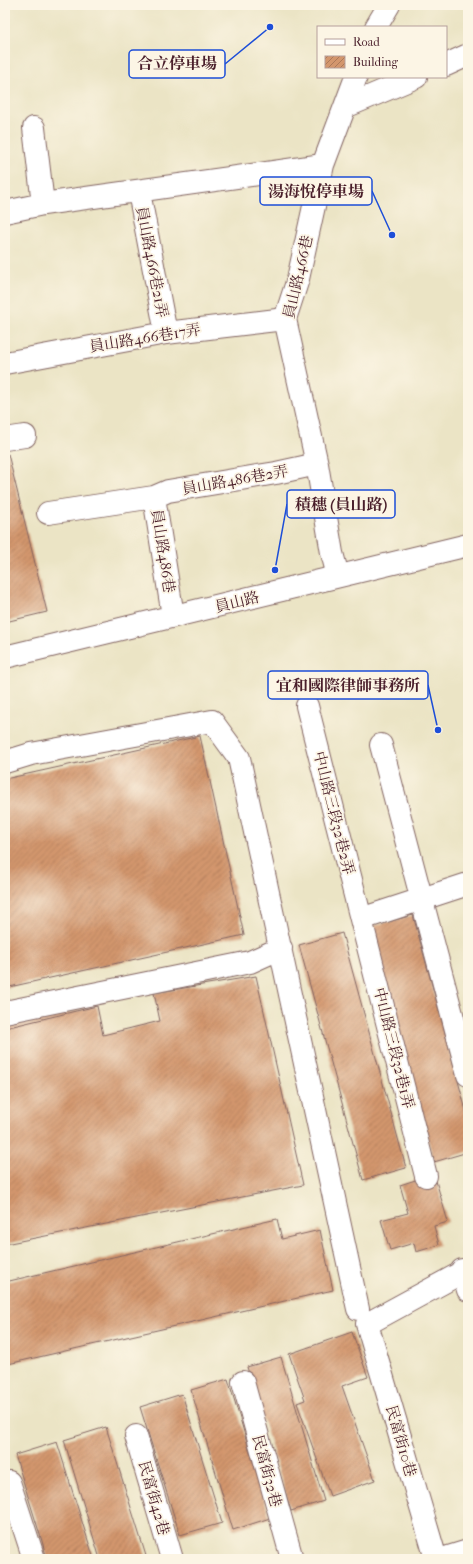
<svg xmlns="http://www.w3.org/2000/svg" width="473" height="1564" font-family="'IM FELL French Canon','Noto Serif TC',serif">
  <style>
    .building { fill: url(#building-hatch) }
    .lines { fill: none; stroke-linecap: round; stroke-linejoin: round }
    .minor-casing { stroke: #826461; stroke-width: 24 }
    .minor { stroke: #fff; stroke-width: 22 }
    .labels { text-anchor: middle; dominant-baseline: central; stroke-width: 3.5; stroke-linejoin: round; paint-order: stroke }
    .street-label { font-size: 15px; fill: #4a1f2b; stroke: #fcf5e5 }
    .leader { fill: none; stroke: #1d4ed8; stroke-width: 1.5 }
    .callout-dot { fill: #1d4ed8; stroke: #fcf5e5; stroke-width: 1.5 }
    .callout { fill: #fcf5e5; stroke: #1d4ed8; stroke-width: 1.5 }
    .callout-label { font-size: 16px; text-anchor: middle; font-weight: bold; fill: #4a1f2b }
  </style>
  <defs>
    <pattern id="building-hatch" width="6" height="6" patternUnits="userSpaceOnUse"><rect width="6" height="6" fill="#d3966d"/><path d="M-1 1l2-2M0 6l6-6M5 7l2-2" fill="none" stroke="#ad7a5a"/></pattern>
  </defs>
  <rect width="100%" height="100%" fill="#fcf5e5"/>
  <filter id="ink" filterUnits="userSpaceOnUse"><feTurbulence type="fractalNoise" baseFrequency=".025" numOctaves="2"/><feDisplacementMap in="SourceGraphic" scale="8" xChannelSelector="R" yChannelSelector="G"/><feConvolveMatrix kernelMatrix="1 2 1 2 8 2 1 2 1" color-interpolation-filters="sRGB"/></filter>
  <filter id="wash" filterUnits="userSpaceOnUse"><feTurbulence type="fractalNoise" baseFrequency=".012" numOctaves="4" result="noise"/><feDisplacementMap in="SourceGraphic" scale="16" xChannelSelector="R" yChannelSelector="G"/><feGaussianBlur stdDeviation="0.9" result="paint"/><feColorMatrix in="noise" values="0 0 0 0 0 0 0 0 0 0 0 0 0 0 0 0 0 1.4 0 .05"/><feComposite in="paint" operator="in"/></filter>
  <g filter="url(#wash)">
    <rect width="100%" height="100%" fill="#ebe4c5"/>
    <g id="blocks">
      <path class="building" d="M8,454L47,612L5,622V455Z
        M200,736L244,935L5,988V779Z
        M413,915L468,1118V1152L434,1162L370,927Z
        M342,933L406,1168L363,1180L299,945Z
        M256,976L303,1185L5,1244V1028L97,1006L103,1035L160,1021L154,993Z
        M434,1174L448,1222L434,1226L439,1245L416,1252L414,1243L390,1250L381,1220L408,1213L400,1185Z
        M277,1219L282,1239L320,1230L333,1290L8,1364L5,1353V1282Z
        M352,1332L368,1377L342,1386L375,1480L330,1496L297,1403L305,1400L289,1354Z
        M281,1357L324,1501L291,1511L247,1367Z
        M228,1379L270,1518L233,1530L191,1390Z
        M182,1394L222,1523L180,1535L140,1407Z
        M106,1427L146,1556L136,1559H100L64,1440Z
        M57,1442L84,1528L94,1559H47L42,1541L15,1455Z
        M5,1545L10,1559H5Z"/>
    </g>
  </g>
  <g filter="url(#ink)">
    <use href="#blocks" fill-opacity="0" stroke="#826461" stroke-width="1"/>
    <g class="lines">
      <g class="minor-casing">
        <path id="minor" d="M376,27L389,5
          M446,65L468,55
          M345,107L416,77
          M34,128L43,204
          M139,192L166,333
          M5,212L43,204L323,165
          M5,363L166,333L285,319
          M5,439L25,436
          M154,497L168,491L276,473L317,464
          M48,513L154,497L173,616
          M338,576L332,553L317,464L285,319L298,279L323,165L356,77
          M5,657L468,545
          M307,706L426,1176
          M381,745L468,1075
          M5,762L31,754L212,721L239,758L358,1309
          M361,919L468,884
          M5,1012L250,962L281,948
          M462,1270L468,1290
          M243,1382L292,1559
          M136,1436L172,1559
          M9,1482L34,1559
          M436,1559L367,1324L468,1269
          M442,1559L468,1551"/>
      </g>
      <use href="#minor" class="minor"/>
    </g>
  </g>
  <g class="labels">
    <g class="street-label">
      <text transform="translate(152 262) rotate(79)">員山路466巷21弄</text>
      <text transform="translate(298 277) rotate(-77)">員山路466巷</text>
      <text transform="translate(145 338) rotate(-9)">員山路466巷17弄</text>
      <text transform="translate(235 480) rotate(-10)">員山路486巷2弄</text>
      <text transform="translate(163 551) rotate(81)">員山路486巷</text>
      <text transform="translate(237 602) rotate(-14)">員山路</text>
      <text transform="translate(334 813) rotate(76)">中山路三段32巷2弄</text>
      <text transform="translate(394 1048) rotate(76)">中山路三段32巷1弄</text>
      <text transform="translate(401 1441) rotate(74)">民富街10巷</text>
      <text transform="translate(267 1471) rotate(75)">民富街32巷</text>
      <text transform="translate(154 1498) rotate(74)">民富街42巷</text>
    </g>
  </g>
  <path class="leader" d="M270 27L225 64M392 235L372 191M275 570L287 504M438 730L428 685"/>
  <g class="callout-dot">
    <circle cx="270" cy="27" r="4"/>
    <circle cx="392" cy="235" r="4"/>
    <circle cx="275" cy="570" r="4"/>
    <circle cx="438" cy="730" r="4"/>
  </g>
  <g class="callout">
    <rect x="129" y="50" width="96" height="28" rx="4"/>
    <rect x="260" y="177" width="112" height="28" rx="4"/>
    <rect x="287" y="490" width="108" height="28" rx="4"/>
    <rect x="268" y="671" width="160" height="28" rx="4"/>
  </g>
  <g class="callout-label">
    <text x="177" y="69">合立停車場</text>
    <text x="316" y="197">湯海悅停車場</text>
    <text x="341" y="510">積穗 (員山路)</text>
    <text x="348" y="691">宜和國際律師事務所</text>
  </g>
  <rect width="473" height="1564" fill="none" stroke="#fcf5e5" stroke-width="20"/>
  <rect x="317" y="26" width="130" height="52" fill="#fcf5e5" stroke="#b59f9b"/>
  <rect x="325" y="39" width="20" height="6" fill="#ffffff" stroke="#b59f9b"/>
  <text x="353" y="46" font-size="12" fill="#4a1f2b">Road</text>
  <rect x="325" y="56" width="20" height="12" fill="url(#building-hatch)" stroke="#b59f9b"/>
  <text x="353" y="66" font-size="12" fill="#4a1f2b">Building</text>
</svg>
